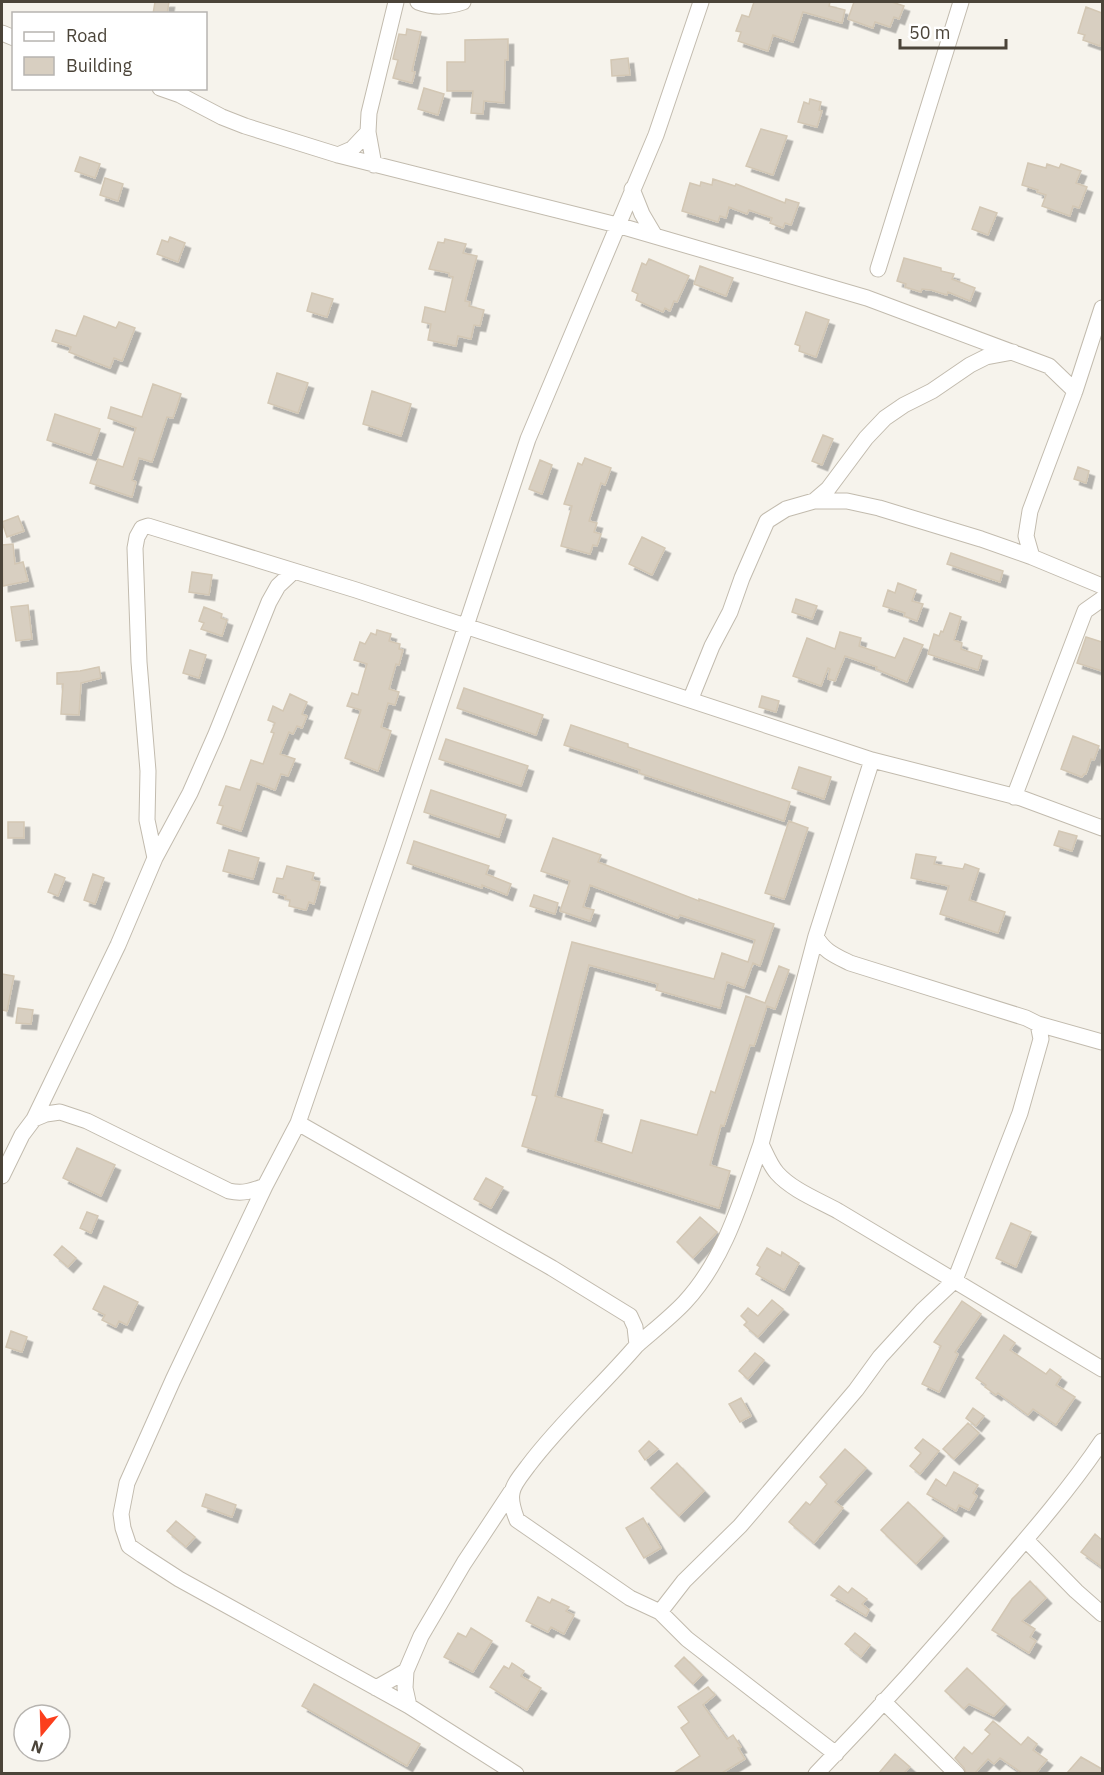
<svg xmlns="http://www.w3.org/2000/svg" width="1104" height="1775" font-family="'IBM Plex Sans',sans-serif">
  <style>
    .building { fill: #d8cfc1; stroke: #d3c7b4; stroke-width: 1.5; filter: url(#shadow) }
    .lines { fill: none; stroke-linecap: round; stroke-linejoin: round }
    .minor-casing { stroke: #c2bbae; stroke-width: 17 }
    .minor { stroke: #fff; stroke-width: 15 }
  </style>
  <defs>
    <filter id="shadow"><feDropShadow dx="5.5" dy="5.5" stdDeviation="0" flood-color="#0004"/></filter>
  </defs>
  <rect width="100%" height="100%" fill="#f6f3ec"/>
  <path class="building" d="M155,2H169L167,14H153Z
    M754,2H830L829,6L845,10L842,23L803,12L793,42L773,35L768,51L738,41L741,32L736,31L742,15L749,17Z
    M854,2H892L904,6L899,19L894,17L890,27L875,22L873,28L848,19Z
    M1086,7L1102,13V38L1100,46L1083,40L1085,35L1078,33Z
    M407,29L421,32L412,71L415,72L412,83L393,78L398,60L393,59L399,34L406,35Z
    M508,39V60H505L504,103L484,101L483,114L471,113L473,91H447V62H465V40Z
    M628,58L630,75L612,76L611,60Z
    M424,88L444,94L438,115L418,109Z
    M810,99L821,102L819,110L822,111L817,127L798,122L804,102L809,104Z
    M761,129L787,136L773,175L746,166Z
    M80,157L100,164L95,178L75,171Z
    M1028,163L1046,168L1047,164L1059,168L1061,164L1081,171L1076,183L1087,187L1079,208L1073,206L1070,216L1042,206L1046,195L1037,192L1038,190L1022,185Z
    M105,178L123,184L118,201L100,195Z
    M713,179L735,186L736,184L785,203L786,199L799,203L791,225L785,223L783,228L770,223L772,218L749,210L747,214L729,207L726,218L720,216L718,222L682,211L690,183L700,186L701,182L712,185Z
    M980,207L997,213L988,235L972,229Z
    M170,237L185,243L178,262L157,254L162,240L168,242Z
    M445,239L466,244L463,253L477,256L465,301L470,302L469,306L484,310L480,326L474,325L471,339L458,336L456,346L428,340L431,324L422,322L425,307L445,312L453,277L449,276V273L429,269L438,242L444,243Z
    M904,258L941,268V271L954,274L952,279L975,288L970,301L948,292L947,295L931,290L922,289L921,292L905,287L906,284L897,281Z
    M649,259L689,276L677,302L674,301L670,311L665,308L663,312L636,300L638,294L632,291L642,263L646,265Z
    M700,266L733,278L726,296L694,284Z
    M312,293L333,299L327,317L307,311Z
    M806,312L829,320L816,357L799,351L800,346L795,344Z
    M84,316L116,328L119,322L135,328L122,361L114,358L110,368L69,352L71,347L52,341L56,330L76,336Z
    M277,373L308,383L298,413L268,403Z
    M153,384L181,394L173,418L167,417L152,462L139,458L132,480L136,482L132,497L90,483L98,459L123,467L136,428L108,418L111,407L142,417Z
    M372,391L411,404L401,436L363,424Z
    M55,414L100,429L91,455L47,440Z
    M823,435L833,439L822,465L812,461Z
    M585,458L611,468L605,485L601,483L589,521L597,523L594,532L601,534L597,546L593,545L590,554L561,546L572,506L564,504L578,463L582,465Z
    M540,460L552,465L542,494L529,489Z
    M1078,467L1089,471L1086,483L1074,479Z
    M18,516L24,531L7,537L2,522Z
    M642,537L665,548L652,575L629,564Z
    M13,544L15,564L23,562L28,581L3,586L2,545Z
    M951,553L1003,571L1000,582L947,564Z
    M192,572L212,575L209,595L189,592Z
    M898,583L916,590L912,601L923,604L917,621L904,616L905,613L883,606L888,590L895,593Z
    M796,599L817,606L812,619L792,612Z
    M28,605L32,639L16,641L11,607Z
    M204,607L222,614L221,618L227,620L222,636L201,629L204,623L199,621Z
    M950,613L961,617L954,640L962,643L961,649L982,656L978,670L928,654L934,634L939,636L941,631L943,632Z
    M377,630L391,634L389,641L400,644L399,649L403,650L399,665L396,664L389,689L399,692L395,705L388,703L381,727L391,731L378,771L345,758L361,710L347,706L352,693L358,695L367,664L354,660L360,642L365,644L371,633L376,635Z
    M840,632L861,638L859,646L895,658L904,638L923,645L907,682L876,669L877,667L845,656L835,681L828,679L830,669L828,668L821,686L793,676L807,638L835,649Z
    M1086,637L1102,642V671L1077,663Z
    M190,650L206,655L199,678L183,673Z
    M99,667L101,678L81,683L79,715L61,714L63,684H57V673L80,671Z
    M464,688L543,715L536,735L457,708Z
    M290,694L307,702L302,714L307,716L302,728L297,726L293,734L289,732L280,754L295,759L288,776L281,774L275,790L257,783L241,831L217,823L223,806L219,805L226,786L240,790L251,760L263,764L274,733L271,732L275,723L268,720L273,706L283,711Z
    M762,696L779,701L776,712L759,707Z
    M571,725L628,744V747L790,802L784,821L639,773L640,770L564,745Z
    M1073,736L1099,746L1094,760L1091,759L1086,774H1084L1082,777L1061,769Z
    M446,739L528,766L521,786L439,759Z
    M799,767L831,777L824,799L792,788Z
    M431,790L506,815L499,837L424,812Z
    M789,821L808,828L784,899L765,893Z
    M8,822H24V838H8Z
    M1059,831L1077,836L1072,851L1054,845Z
    M553,838L601,855L598,862L699,901V899L774,924L760,966L753,963L744,988L727,982L720,1008L656,990L658,984L589,965L555,1096L603,1110L595,1141L632,1153L641,1120L697,1135L711,1091L715,1093L746,996L765,1003L779,966L789,970L775,1009L767,1006L754,1046L750,1045L724,1126L721,1125L710,1165L730,1171L719,1208L522,1146L537,1096L532,1095L572,942L714,979L722,953L748,962L755,940L680,915L678,918L590,885L583,907L594,910L590,921L560,911L570,881L541,871Z
    M414,841L489,866L486,874L511,884L507,895L482,885V888L407,863Z
    M229,850L259,858L253,879L223,871Z
    M916,854L936,857L934,864L963,869L965,864L979,869L969,900L1005,912L998,933L940,914L949,886L911,878Z
    M287,866L314,873L312,880L320,882L314,904L309,902L306,910L289,906L290,900L285,899L286,896L273,892L277,878L283,879Z
    M55,874L65,878L58,896L48,892Z
    M93,874L104,878L95,904L84,900Z
    M534,895L558,903L555,914L530,906Z
    M2,974L14,976L7,1011L2,1010Z
    M18,1008L33,1010L31,1024L16,1023Z
    M77,1148L115,1165L101,1196L63,1178Z
    M486,1178L503,1187L491,1208L474,1199Z
    M87,1212L98,1216L91,1233L80,1228Z
    M700,1217L717,1232L693,1258L677,1242Z
    M1011,1223L1031,1232L1016,1267L996,1258Z
    M62,1246L76,1258L68,1267L54,1255Z
    M767,1248L781,1256L782,1252L799,1263L784,1290L756,1274L760,1267L757,1265Z
    M104,1286L138,1302L127,1325L119,1321L116,1327L102,1320L105,1315L93,1309Z
    M772,1300L783,1309L758,1337L744,1325L747,1322L741,1316L748,1308L758,1316Z
    M962,1301L981,1314L955,1352L958,1354L939,1392L922,1384L941,1346L934,1342Z
    M11,1331L27,1337L22,1352L6,1347Z
    M1004,1335L1015,1343L1010,1350L1046,1374L1050,1369L1061,1377L1056,1385L1075,1397L1056,1425L1033,1409L1028,1415L998,1393L996,1395L985,1387L986,1385L976,1378Z
    M755,1353L764,1360L748,1379L739,1371Z
    M741,1398L751,1416L740,1422L729,1404Z
    M973,1408L984,1416L976,1426L966,1418Z
    M968,1423L979,1433L954,1459L943,1449Z
    M923,1439L939,1451L920,1474L910,1466L921,1453L915,1448Z
    M649,1441L658,1449L645,1460L639,1451Z
    M845,1449L866,1468L835,1502L843,1508L814,1543L789,1522L806,1502L810,1505L827,1484L820,1477Z
    M677,1463L704,1491L679,1516L651,1488Z
    M954,1472L978,1485L973,1493L977,1496L969,1510L959,1505L956,1511L927,1494L936,1479L946,1486Z
    M206,1494L236,1505L232,1517L202,1506Z
    M908,1502L943,1536L916,1564L881,1530Z
    M643,1518L661,1548L644,1558L626,1528Z
    M176,1521L195,1537L186,1547L167,1531Z
    M1095,1534L1102,1540V1567L1081,1552Z
    M1030,1581L1046,1598L1022,1621L1035,1629L1030,1637L1036,1641L1029,1653L992,1630L1012,1599Z
    M839,1586L848,1593L852,1588L867,1599L862,1604L869,1610L866,1616L831,1595Z
    M538,1597L550,1603L552,1599L569,1607L566,1611L574,1615L564,1634L551,1627L548,1632L526,1621Z
    M471,1628L492,1641L473,1672L444,1657L458,1633L466,1637Z
    M855,1633L870,1645L861,1657L845,1644Z
    M684,1657L702,1675L693,1684L675,1666Z
    M512,1663L524,1671L521,1676L541,1688L527,1710L490,1687L504,1666L509,1669Z
    M967,1668L1005,1704L994,1716L969,1704L964,1709L945,1691Z
    M314,1684L420,1744L407,1766L302,1706Z
    M708,1687L715,1695L703,1705L727,1739L733,1735L741,1747L738,1748L745,1759L722,1773H674L700,1756L681,1728L689,1722L678,1707Z
    M993,1721L1021,1745L1028,1737L1037,1744L1033,1750L1047,1760L1036,1773H1022L1000,1758L994,1764L988,1759L975,1773H966L964,1768L955,1758L964,1747L972,1754L990,1734L985,1730Z
    M895,1754L910,1767L904,1773H879Z
    M1081,1757L1102,1769V1773H1067Z"/>
  <g class="lines">
    <g class="minor-casing">
      <path id="minor" d="M418,2C434,8 447,7 463,2
        M2,33L14,38
        M160,88L180,95L222,117L245,126L338,155L617,225L867,298L1049,366L1075,391
        M338,155L352,149L368,132
        M374,165L368,132L369,113L396,2
        M632,189L642,214L655,236
        M878,269L961,2
        M1102,308L1075,391L1030,511L1026,536L1032,557L1102,586
        M814,501H847L879,508L981,539L1032,557
        M691,698L712,646L730,612L742,578L767,521L786,509L814,501L828,489L866,438L885,418L904,405L932,391L970,365L986,357L1013,352
        M872,760L816,936C823,951 836,956 850,963L1026,1018L1038,1024L1102,1042
        M1014,797L1085,611L1102,599
        M155,858L147,820L148,771L139,662L135,548L137,537L142,528L148,526L356,590L872,760L1021,798L1102,828
        M816,936L761,1144C766,1154 770,1165 777,1173C792,1190 818,1200 838,1211L1102,1369
        M34,1119L46,1114L60,1112L87,1121L229,1191C243,1194 252,1191 265,1186
        M298,1123L552,1268L630,1316L635,1327L637,1345C602,1386 561,1422 528,1466C523,1473 513,1484 512,1493C510,1502 514,1512 517,1520L630,1598L660,1612L687,1639L836,1754
        M2,1176L22,1135L34,1119L118,945L155,858L190,793L216,734L269,602L278,586L294,571
        M637,1345C653,1331 671,1317 685,1302C725,1259 742,1198 761,1144
        M1026,1540L1076,1591L1102,1614
        M660,1612L684,1581L740,1526L856,1390L880,1357L922,1311L955,1280L1020,1113L1041,1039L1038,1024
        M376,1688L406,1671
        M883,1701L957,1774
        M409,1706L405,1688L406,1671L421,1636L464,1563L511,1492
        M516,1774L409,1706L179,1579L142,1555L129,1546L123,1528L121,1514L127,1483L173,1380L265,1186L298,1123L393,846L528,439L656,135L701,2
        M816,1774C879,1709 939,1642 997,1573C1034,1530 1071,1487 1102,1441"/>
    </g>
    <use href="#minor" class="minor"/>
  </g>
  <rect width="1104" height="1775" fill="none" stroke="#4b4439" stroke-width="6"/>
  <rect x="12" y="12" width="195" height="78" fill="#ffffff" stroke="#b7b4b0" stroke-width="1.5"/>
  <rect x="24" y="32" width="30" height="9" fill="#ffffff" stroke="#b7b4b0" stroke-width="1.5"/>
  <text x="66" y="42" font-size="18" fill="#4b4439">Road</text>
  <rect x="24" y="57" width="30" height="18" fill="#d8cfc1" stroke="#b7b4b0" stroke-width="1.5"/>
  <text x="66" y="72" font-size="18" fill="#4b4439">Building</text>
  <g transform="translate(42 1733) rotate(199)"><circle r="28" fill="#ffffff" stroke="#b7b4b0" stroke-width="1.5"/>
  <path d="M0-4.5L10 22L0 15L-10 22Z" fill="#fc3f1d"/>
  <text y="-9" font-size="16" font-weight="bold" text-anchor="middle" fill="#4b4439">N</text>
  </g>
  <path d="M900 39v9h106v-9" fill="none" stroke="#4b4439" stroke-width="3"/>
  <text x="909" y="39" font-size="18" fill="#4b4439" stroke="#ffffff" stroke-width="4.5" paint-order="stroke">50 m</text>
</svg>
